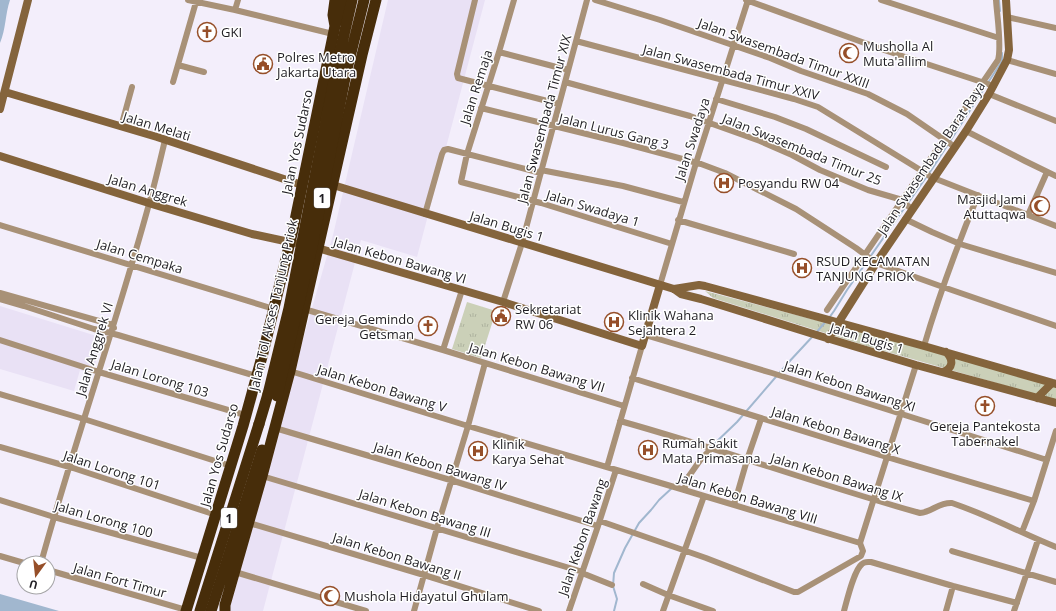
<svg xmlns="http://www.w3.org/2000/svg" width="1056" height="611" font-family="'Open Sans',sans-serif">
  <style>
    .built { fill: #e9e1f5 }
    .grass { fill: url(#grass-tufts) }
    .water { fill: #a1b7cf }
    .lines { fill: none; stroke-linecap: round; stroke-linejoin: round }
    .stream { stroke: #a1b7cf; stroke-width: 2 }
    .street { stroke: #a89177; stroke-width: 6 }
    .secondary { stroke: #84643c; stroke-width: 8 }
    .highway { stroke: #472d0a; stroke-width: 11 }
    .highway-bridge { stroke: #472d0a; stroke-width: 11 }
    .labels { text-anchor: middle; dominant-baseline: central; stroke-width: 3; stroke-linejoin: round; paint-order: stroke }
    .shield { fill: #fff; stroke: #626164; stroke-width: 1 }
    .shield-label { font-size: 12px; font-weight: bold; fill: #1f1d22 }
    .poi-label { font-size: 13px; fill: #1f1d22; stroke: #fff; text-anchor: start }
    .street-label { font-size: 13px; fill: #1f1d22; stroke: #fff }
  </style>
  <defs>
    <pattern id="grass-tufts" width="24" height="20" patternUnits="userSpaceOnUse"><rect width="24" height="20" fill="#cbd0b8"/><path d="M3 7l-1-3M5 7V3M7 7l1-3M15 17l-1-3M17 17v-4M19 17l1-3" fill="none" stroke="#aeb29e"/></pattern>
  </defs>
  <rect width="100%" height="100%" fill="#f3eefb"/>
  <path class="built" d="M388,0H485L417,257L361,240L263,611H225L333,235Z
    M0,306L103,338L92,374L80,370L74,391L0,369Z"/>
  <path class="grass" d="M705,291L869,334L1056,386V400L867,346L713,298Z
    M467,302L496,311L481,358L452,349Z"/>
  <path class="water" d="M0,0H10C5,15 6,29 0,43Z
    M0,594L59,611H0Z"/>
  <g class="lines">
    <path class="stream" d="M999,0L1000,11
      M829,318L834,311L847,290L884,237L932,169L1002,61V53
      M816,333L826,321
      M712,446L737,422L787,364L813,336
      M676,486L684,479L687,475
      M614,611L617,599L613,586L614,573L625,548L639,523L651,510L659,500L672,488"/>
    <path class="street" d="M188,0L235,10L333,34
      M475,0L457,74L458,78L559,104
      M514,0L499,52L467,154L461,182L541,203L672,244
      M595,0L660,20L770,58L801,71L868,94L907,114L955,147
      M746,0L884,50L994,86
      M881,0L999,38
      M235,10L238,0
      M1007,17L1056,28
      M576,41L794,99L818,107L922,171L931,177L1056,226
      M499,52L568,70
      M1007,60L1056,74
      M178,65L204,72
      M173,82L196,2
      M565,82L690,116L760,141L792,155L820,170L868,190L899,199L912,209
      M989,94L1056,121
      M716,99L775,117L806,129L886,167
      M481,108L623,143L701,164L725,173L796,209L856,248L876,263L943,287L1056,326
      M121,127L132,87
      M966,131L1025,161L1056,176
      M541,170L623,186L683,202
      M425,214L442,154L444,150L448,149L541,173
      M1028,215L1047,172
      M905,219L932,232L960,244L1056,273
      M678,220L794,254
      M0,225L274,309
      M660,285L696,163L748,0
      M0,293L113,325L114,328
      M0,299L24,306L94,329L118,335L256,376
      M503,302L522,243L587,0
      M304,309L443,350L624,406
      M827,310L998,60C1002,46 997,16 996,0
      M645,335L772,373L1047,460
      M0,340L99,372L245,415
      M924,346C939,295 958,244 978,195
      M443,350L462,290
      M290,371L468,426L681,489L860,543
      M632,378L880,455L1034,501
      M0,394L87,420L231,466
      M620,421C721,449 819,485 920,513C932,512 939,502 952,503C988,515 1021,533 1056,547
      M275,428L457,482L598,526
      M0,447L73,468L216,515
      M607,467L642,346
      M262,476L583,572
      M684,490L689,476L701,459L712,448
      M0,500L54,517L202,558
      M734,505L747,460L761,419
      M600,521L706,558L794,592H798L861,556L863,551L860,543
      M249,523L424,575L539,611
      M1022,532L1034,501L1056,431
      M860,543L916,365
      M952,551L1056,582
      M0,556L24,563
      M41,563C74,443 116,325 149,204C155,183 160,161 165,140
      M48,570L186,610
      M235,572L366,611
      M582,573L612,585
      M643,584L668,595L713,611
      M414,611L437,528L468,426L485,363
      M569,611L598,526L616,470
      M663,611L704,496
      M844,611C847,600 854,570 862,564C865,561 868,562 871,562L953,586L1017,603
      M946,611L953,586
      M1014,611L1038,540"/>
    <path class="secondary" d="M5,92L157,137L302,185
      M0,109L28,0
      M0,156L155,205L252,234L294,243
      M333,185L674,289L681,294L701,299L810,333L916,365L1056,403
      M314,247L503,302L642,346L660,285
      M674,289L699,285L705,286L924,346L1056,384
      M828,339L876,263L966,131L989,94L1007,60L1009,50L1006,0
      M943,372C953,368 954,360 946,352
      M1037,398L1052,383"/>
    <path class="highway" d="M335,25L340,15L345,0
      M259,424L268,394
      M186,611L243,426L263,353L293,230L335,26L333,15L335,0
      M211,611L262,450
      M225,611V605L262,476L290,371L362,55L376,0"/>
    <path class="highway-bridge" d="M268,394L289,308L337,65L352,0
      M277,396L312,247L346,73L364,0
      M200,611L259,424"/>
  </g>
  <defs>
    <g id="church-ring" transform="scale(1)"><circle r="9.5" fill="#fff" stroke="#964f29" stroke-width="1.5"/><path d="M-1.2-6h2.4v3.5h3.3v2.4h-3.3V6h-2.4V-.1h-3.3v-2.4h3.3Z" fill="#964f29"/></g>
    <g id="mosque-ring" transform="scale(1)"><circle r="9.5" fill="#fff" stroke="#964f29" stroke-width="1.5"/><path d="M3.5-4.9A6 6 0 1 0 3.5 4.9A5 5 0 1 1 3.5-4.9Z" fill="#964f29"/></g>
    <g id="civic-ring" transform="scale(1)"><circle r="9.5" fill="#fff" stroke="#964f29" stroke-width="1.5"/><path d="M-.6-6.5H3V-4.5H.6V-3L4-1V1h2V6H-6V1h2V-1L-.6-3ZM-1.2 2.5V6h2.4V2.5Z" fill="#964f29"/></g>
    <g id="hospital-ring" transform="scale(1)"><circle r="9.5" fill="#fff" stroke="#964f29" stroke-width="1.5"/><path d="M-5-5h3v3.5h4V-5h3V5h-3V1.5h-4V5h-3Z" fill="#964f29"/></g>
  </defs>
  <g fill-rule="evenodd">
    <use href="#church-ring" x="207" y="32"/>
    <use href="#mosque-ring" x="849" y="53"/>
    <use href="#civic-ring" x="263" y="64"/>
    <use href="#hospital-ring" x="724" y="183"/>
    <use href="#mosque-ring" x="1040" y="206"/>
    <use href="#hospital-ring" x="802" y="268"/>
    <use href="#civic-ring" x="501" y="316"/>
    <use href="#hospital-ring" x="614" y="322"/>
    <use href="#church-ring" x="428" y="326"/>
    <use href="#church-ring" x="985" y="406"/>
    <use href="#hospital-ring" x="648" y="450"/>
    <use href="#hospital-ring" x="478" y="451"/>
    <use href="#mosque-ring" x="330" y="596"/>
  </g>
  <g class="labels">
    <g class="shield">
      <rect x="314" y="188" width="16" height="20" rx="3"/>
      <rect x="221" y="508" width="16" height="20" rx="3"/>
    </g>
    <g class="shield-label">
      <text x="322" y="198">1</text>
      <text x="229" y="518">1</text>
    </g>
    <g class="poi-label">
      <text x="221" y="32">GKI</text>
      <text x="863" y="46">Musholla Al<tspan x="863" dy="15">Muta'allim</tspan></text>
      <text x="277" y="57">Polres Metro<tspan x="277" dy="15">Jakarta Utara</tspan></text>
      <text x="738" y="183">Posyandu RW 04</text>
      <text x="1026" y="199" text-anchor="end">Masjid Jami<tspan x="1026" dy="15">Atuttaqwa</tspan></text>
      <text x="816" y="261">RSUD KECAMATAN<tspan x="816" dy="15">TANJUNG PRIOK</tspan></text>
      <text x="515" y="309">Sekretariat<tspan x="515" dy="15">RW 06</tspan></text>
      <text x="628" y="315">Klinik Wahana<tspan x="628" dy="15">Sejahtera 2</tspan></text>
      <text x="414" y="319" text-anchor="end">Gereja Gemindo<tspan x="414" dy="15">Getsman</tspan></text>
      <text x="985" y="426" text-anchor="middle">Gereja Pantekosta<tspan x="985" dy="15">Tabernakel</tspan></text>
      <text x="662" y="443">Rumah Sakit<tspan x="662" dy="15">Mata Primasana</tspan></text>
      <text x="492" y="444">Klinik<tspan x="492" dy="15">Karya Sehat</tspan></text>
      <text x="344" y="596">Mushola Hidayatul Ghulam</text>
    </g>
    <g class="street-label">
      <text transform="translate(784 53) rotate(20)">Jalan Swasembada Timur XXIII</text>
      <text transform="translate(731 72) rotate(15)">Jalan Swasembada Timur XXIV</text>
      <text transform="translate(476 87) rotate(-72)">Jalan Remaja</text>
      <text transform="translate(544 119) rotate(-75)">Jalan Swasembada Timur XIX</text>
      <text transform="translate(157 126) rotate(17)">Jalan Melati</text>
      <text transform="translate(614 131) rotate(14)">Jalan Lurus Gang 3</text>
      <text transform="translate(692 139) rotate(-72)">Jalan Swadaya</text>
      <text transform="translate(297 142) rotate(-78)">Jalan Yos Sudarso</text>
      <text transform="translate(802 149) rotate(22)">Jalan Swasembada Timur 25</text>
      <text transform="translate(931 158) rotate(-56)">Jalan Swasembada Barat Raya</text>
      <text transform="translate(148 190) rotate(17)">Jalan Anggrek</text>
      <text transform="translate(593 208) rotate(17)">Jalan Swadaya 1</text>
      <text transform="translate(507 226) rotate(17)">Jalan Bugis 1</text>
      <text transform="translate(140 256) rotate(17)">Jalan Cempaka</text>
      <text transform="translate(400 260) rotate(16)">Jalan Kebon Bawang VI</text>
      <text transform="translate(273 305) rotate(-77)">Jalan Tol Akses Tanjung Priok</text>
      <text transform="translate(867 338) rotate(17)">Jalan Bugis 1</text>
      <text transform="translate(94 349) rotate(-73)">Jalan Anggrek VI</text>
      <text transform="translate(537 367) rotate(17)">Jalan Kebon Bawang VII</text>
      <text transform="translate(160 378) rotate(17)">Jalan Lorong 103</text>
      <text transform="translate(850 386) rotate(18)">Jalan Kebon Bawang XI</text>
      <text transform="translate(382 388) rotate(17)">Jalan Kebon Bawang V</text>
      <text transform="translate(836 430) rotate(17)">Jalan Kebon Bawang X</text>
      <text transform="translate(219 455) rotate(-74)">Jalan Yos Sudarso</text>
      <text transform="translate(440 466) rotate(17)">Jalan Kebon Bawang IV</text>
      <text transform="translate(112 470) rotate(18)">Jalan Lorong 101</text>
      <text transform="translate(837 477) rotate(17)">Jalan Kebon Bawang IX</text>
      <text transform="translate(748 498) rotate(17)">Jalan Kebon Bawang VIII</text>
      <text transform="translate(425 513) rotate(17)">Jalan Kebon Bawang III</text>
      <text transform="translate(104 519) rotate(16)">Jalan Lorong 100</text>
      <text transform="translate(582 537) rotate(-71)">Jalan Kebon Bawang</text>
      <text transform="translate(397 556) rotate(17)">Jalan Kebon Bawang II</text>
      <text transform="translate(120 580) rotate(16)">Jalan Fort Timur</text>
    </g>
  </g>
  <g transform="translate(36 575) rotate(195)"><circle r="19" fill="#ffffff" stroke="#a5a5a7"/>
  <path d="M0-3L7 15L0 10L-7 15Z" fill="#964f29"/>
  <text y="-6" font-size="11" font-weight="bold" text-anchor="middle" fill="#1f1d22">U</text>
  </g>
</svg>
